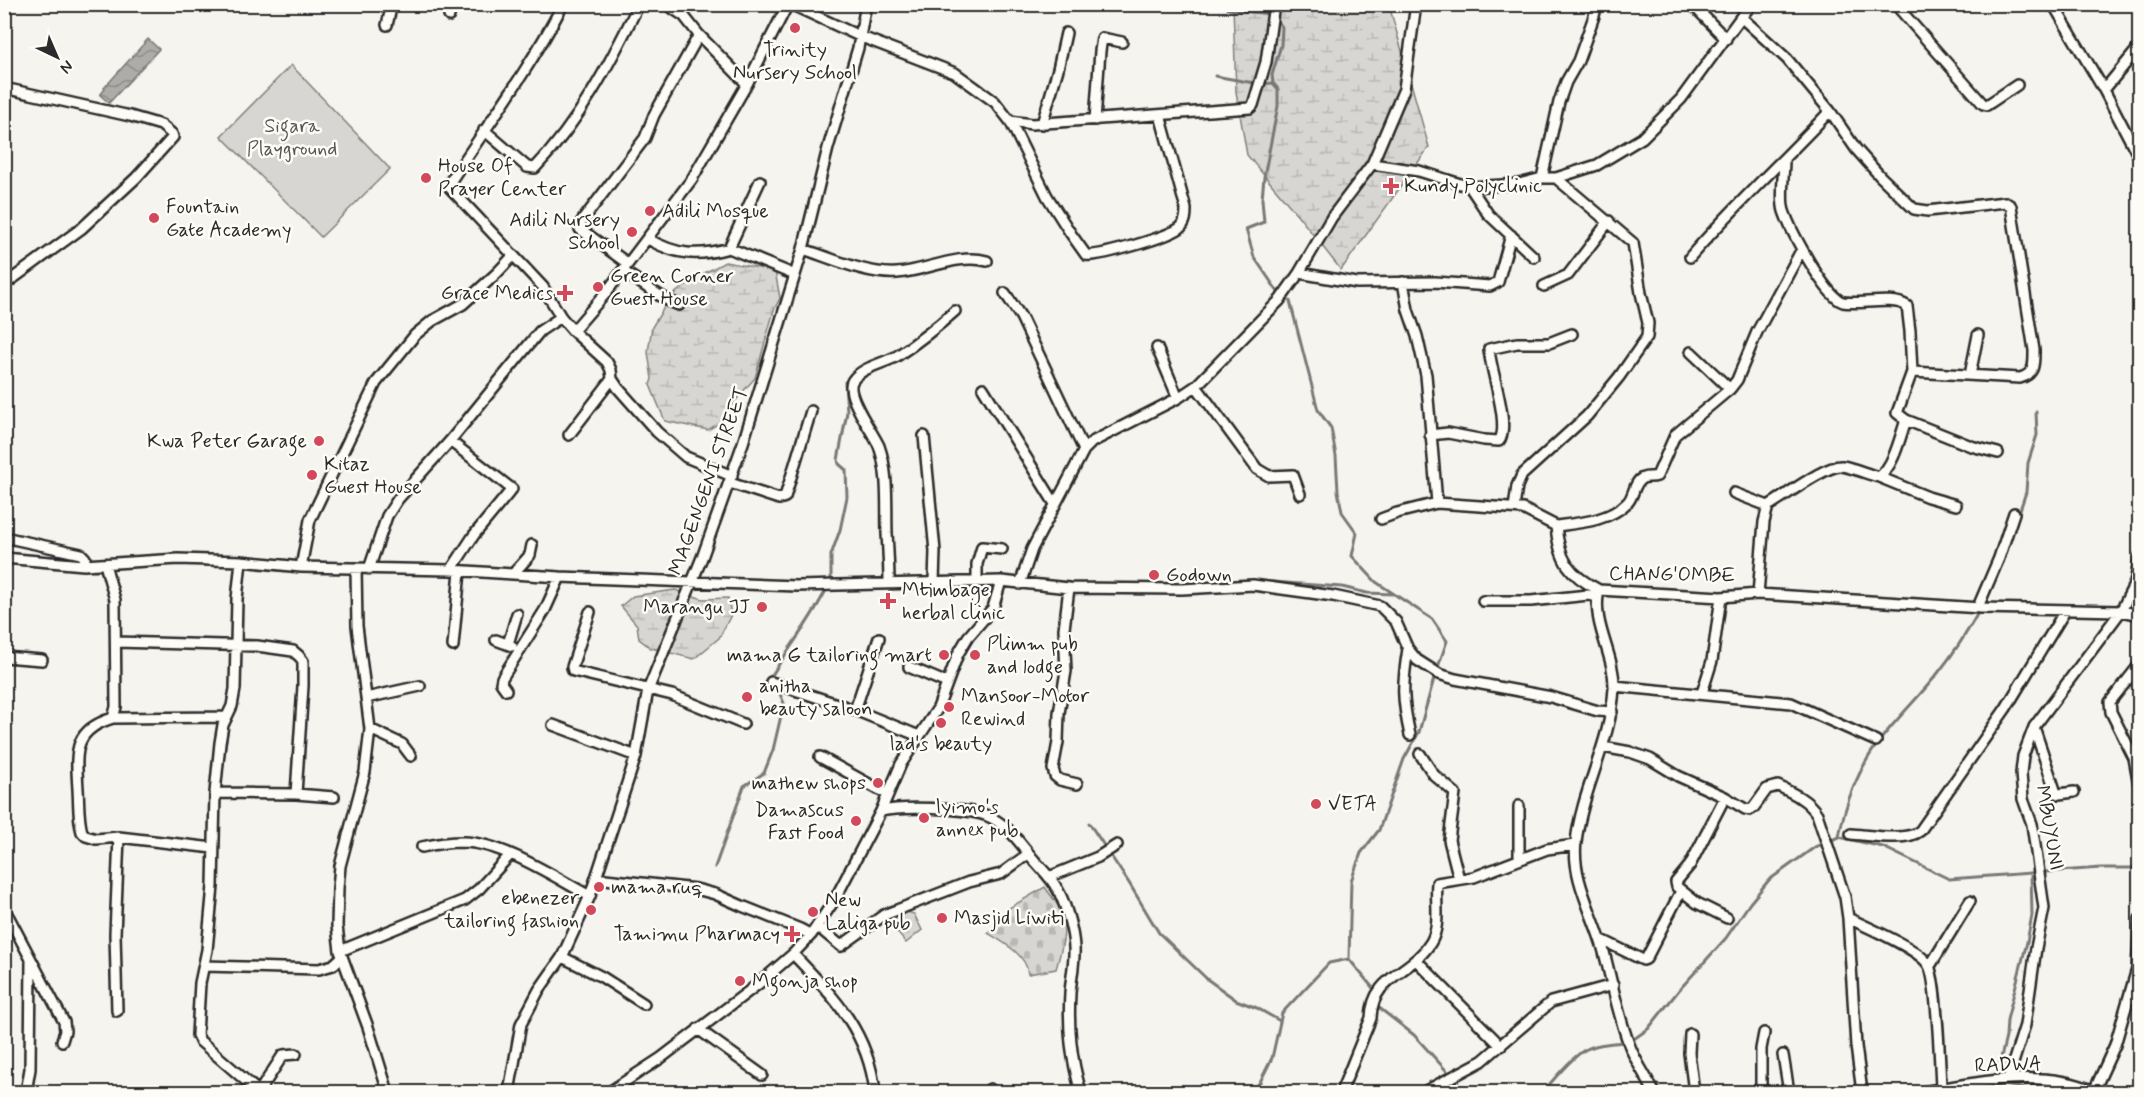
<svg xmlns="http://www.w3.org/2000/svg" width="2144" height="1097" font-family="Mynerve,sans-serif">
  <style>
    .wetland { fill: url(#wetland-marsh); stroke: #81807e; stroke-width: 1.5 }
    .cemetery { fill: url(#cemetery-stones); stroke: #81807e; stroke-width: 1.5 }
    .park { fill: #d7d6d2; stroke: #81807e; stroke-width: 1.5 }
    .water { fill: url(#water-waves); stroke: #797877; stroke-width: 1.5 }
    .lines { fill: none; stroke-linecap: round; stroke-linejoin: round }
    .stream { stroke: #797877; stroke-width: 3 }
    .minor-casing { stroke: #2b2b2b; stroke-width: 14 }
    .tertiary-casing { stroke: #2b2b2b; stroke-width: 15 }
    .minor { stroke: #fdfcf7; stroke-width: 9 }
    .tertiary { stroke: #fdfcf7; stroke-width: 10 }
    .poi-dot { fill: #d1495b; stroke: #fdfcf7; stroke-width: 2 }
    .labels { text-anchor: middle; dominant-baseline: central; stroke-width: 5; stroke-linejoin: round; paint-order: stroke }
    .poi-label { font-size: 20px; fill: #2b2b2b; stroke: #fdfcf7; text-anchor: start }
    .park-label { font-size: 20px; fill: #565655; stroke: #fdfcf7 }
    .street-label { font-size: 20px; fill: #2b2b2b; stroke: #fdfcf7 }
  </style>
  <defs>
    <pattern id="wetland-marsh" width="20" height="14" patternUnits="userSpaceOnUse" patternTransform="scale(1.5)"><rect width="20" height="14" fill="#d7d6d2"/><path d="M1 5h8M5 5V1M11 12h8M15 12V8" fill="none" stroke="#b9b8b4"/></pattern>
    <pattern id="cemetery-stones" width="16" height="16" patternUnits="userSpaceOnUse" patternTransform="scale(1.5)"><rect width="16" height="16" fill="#d7d6d2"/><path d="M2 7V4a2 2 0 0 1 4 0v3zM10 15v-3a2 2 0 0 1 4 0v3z" fill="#b9b8b4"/></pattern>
    <pattern id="water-waves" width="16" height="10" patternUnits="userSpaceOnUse" patternTransform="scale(1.5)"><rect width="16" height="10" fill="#adaca9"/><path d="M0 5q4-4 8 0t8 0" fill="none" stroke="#8d8c8a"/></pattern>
  </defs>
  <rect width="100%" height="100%" fill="#f5f4ef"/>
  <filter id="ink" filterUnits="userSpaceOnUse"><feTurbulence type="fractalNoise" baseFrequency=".0167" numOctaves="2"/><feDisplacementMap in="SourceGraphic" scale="12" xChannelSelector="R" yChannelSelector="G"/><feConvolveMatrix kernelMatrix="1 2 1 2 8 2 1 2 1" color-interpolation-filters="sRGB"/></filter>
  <g filter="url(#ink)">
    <path class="wetland" d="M1233,5H1389L1429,147L1341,270L1300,218L1247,155L1236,92Z
      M725,262L775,271L780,298L774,310L755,378L740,395L719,423L708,430L665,421L650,385L652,379L648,352L652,327L671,296L699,276Z
      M675,590L703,599L728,598L731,615L719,638L694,659L651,648L639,639L637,625L621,606L633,596Z"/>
    <path class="cemetery" d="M1045,887C1050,895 1058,903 1061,912C1068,930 1061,951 1056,969L1028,974C1027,955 1003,942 988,933L1009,908Z
      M898,909L914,914L922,930L906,943L885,918Z"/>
    <path class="park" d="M291,65L390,169L321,237L221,136Z"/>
    <path class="water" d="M148,39L159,49L109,103L100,95L105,89L104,88Z"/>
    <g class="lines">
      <path class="stream" d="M1227,9L1269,14
        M1276,18L1282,27L1281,45L1272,75L1273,83L1278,89V106L1264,177L1262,199L1264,222L1246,229L1254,257L1280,295L1279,296
        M1215,76L1259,84L1273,83
        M1290,301L1318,410L1331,428L1336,456L1338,491L1342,512L1357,533L1352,556L1376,582L1432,619L1447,641L1438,667
        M2018,516L2026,492L2028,463L2037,435L2036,412
        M2004,556L2016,522
        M831,580V555L840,530L847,497L846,470L839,464L838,460L847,412L845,382
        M1259,581L1342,587L1367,593L1393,594
        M1089,823L1129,883L1159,933L1207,979L1236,1000L1257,1008L1280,1021
        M1839,837C1845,803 1859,767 1881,739C1899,716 1920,696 1938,673C1954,653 1967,633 1979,611
        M715,867L744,786L764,773L773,750L784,703L779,692L766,685C785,652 810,623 827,588
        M1377,993L1349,959L1351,881L1361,853L1379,830L1404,759L1419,732L1435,675
        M1378,1002V1007L1414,1035L1453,1078L1458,1092
        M1631,1041L1648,1029L1679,990L1726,938L1750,903L1769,880L1815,847L1839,837L1883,847L1949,879L2101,868H2133L2140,860
        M1997,1074L2006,1037L2007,1020L2027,942L2032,915L2031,873
        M1999,1084L2042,1092
        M1252,1092L1260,1082L1272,1058L1282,1013L1329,963L1349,959
        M1543,1092C1555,1078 1568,1061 1583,1051C1594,1044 1612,1043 1625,1042"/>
      <g class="minor-casing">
        <path id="minor" d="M563,4C531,67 489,123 450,182V188L543,287L561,317L573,331L607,362L611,370L612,379L618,388L657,432L686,457L732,476
          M666,4L684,16L699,35L747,84
          M790,4L859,36L955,73L995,102L1010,121L1047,196L1071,234L1086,255C1099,257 1172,236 1181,227C1186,222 1186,215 1186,209L1160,115
          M1692,4L1726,39
          M1895,4L1983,104L1987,105L2017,85
          M2053,4L2104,90L2140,159
          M449,16L451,4
          M1741,17L1787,59L1830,111L1856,149L1880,176L1914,209L1928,211L2005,202L2011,206L2034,350C2034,364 2035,374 2020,378L1912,372
          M387,25L392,4
          M4,88L130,116L161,125L172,134L173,137L136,178L82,228L4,285
          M2104,90L2140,46
          M1095,120L1100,51L1102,38L1122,42
          M1010,121L1032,124L1250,108L1253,105L1266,62L1274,4
          M1042,124L1058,69L1066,33
          M484,130L527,167L535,168C580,121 610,63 639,4
          M1372,164L1419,171L1470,187L1519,184L1542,178H1556L1597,165L1642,138L1681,99L1741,17L1752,4
          M1542,178L1559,102L1566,82L1578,61L1593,19L1595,12V5
          M1470,187L1488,214L1534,257
          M648,239C676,255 697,257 729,248L760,181
          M729,248L795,275
          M803,249C831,258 867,275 897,273C926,271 958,253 987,261
          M1690,257C1734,206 1784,160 1830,111
          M627,263L580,229L579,225L645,138L654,115L699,35
          M622,271C642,282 658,298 679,305
          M1299,273L1357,283L1435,282L1490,286L1498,282L1511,235
          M1403,282L1408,310L1417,336L1426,375L1437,503
          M1544,286L1568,275L1609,221
          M1005,293L1021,317L1084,450
          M573,331L605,294L692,179L747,84L788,4
          M1157,348L1178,398
          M1691,352L1730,389
          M1970,375L1978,335
          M1196,386L1257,469L1269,476L1293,475L1300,494
          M983,388L1055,504
          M1906,420L1971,446L1998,453
          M569,435L612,379
          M1430,435L1448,433L1484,440L1499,441C1511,426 1490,369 1489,349L1517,343H1549L1572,334
          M924,436L935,551L934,582
          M450,441L512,489L474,535L451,570
          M1879,477L1928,497L1956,505
          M730,483L779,499L785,497L811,411
          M1734,493L1768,506
          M1514,508L1517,486L1522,475L1587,416L1619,377L1647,337L1648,323L1641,293L1633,243L1556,178
          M1381,519L1397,513L1437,503L1523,509L1556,526C1559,560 1569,575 1599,590
          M1556,526C1580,523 1610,521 1628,502C1634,496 1634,481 1643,478C1647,476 1652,478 1657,476L1675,435L1730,389L1737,380L1757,332L1802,249
          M4,537L81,554L85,558L84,565
          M4,558L84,565L178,559L241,561L301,567L451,570L560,577L797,586L1001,581L1069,588L1182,589L1253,585L1333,596L1380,606L1396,622L1408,649L1417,660L1439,674L1455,679L1551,697L1598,711L1612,712
          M241,561L237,599L235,689L232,706L223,725L220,743L215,793L213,886L207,950L200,983L197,1035L200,1041L259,1092
          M105,564L115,600L116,707L113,718C72,730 76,753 78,789C79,803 78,819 82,832L86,836L96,839L119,837L213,848
          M301,567L310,520L376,383L415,335L432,321L463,304L497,273L513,256
          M356,568L357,626L370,729L365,772L340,866L338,888L337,926L340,951L368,1027L388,1092
          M369,569L387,516L398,499L450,441L540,331L561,317
          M513,574L530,555L532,545
          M977,581V564L982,547L1002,549
          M889,583C889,567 888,550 887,533C886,504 889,474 879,446C873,432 843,393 853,380C862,367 885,363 897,356C918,342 937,327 955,311
          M1020,584L1032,549L1084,450L1092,442L1178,398L1196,386L1280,300L1299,273L1332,217L1372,164L1404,89L1416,4
          M1069,588L1064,629L1066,671L1059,713L1058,742L1053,769L1055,776L1060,780L1077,784
          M1758,594L1764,522L1768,506C1784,497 1827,464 1842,466C1854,468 1867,474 1879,477C1894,466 1900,437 1906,420L1897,413L1912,372L1910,331L1907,306C1893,296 1861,305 1843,302C1826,298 1790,229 1784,211C1780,199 1784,174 1784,160
          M1483,601H1531L1588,595L1598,597
          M1978,607L1999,558L2014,513
          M590,612L572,667L573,671L672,695L743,724
          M496,640L512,646
          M117,642L257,646L293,651L299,656L303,661V686L296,794
          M508,644L517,614
          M453,646L460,571
          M1408,649C1402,685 1402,699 1410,735
          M4,657L42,660
          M2140,664L2110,702L2111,712L2134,758L2140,790
          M909,667L947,683
          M771,682L855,710L919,736
          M1614,686L1791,703L1876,741
          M506,690L501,683L502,678L545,610L560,577
          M1702,693L1712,661L1721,597
          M366,698L420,686
          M855,710L879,638
          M113,718L225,717
          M553,725L636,756
          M2034,727L2056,793L2059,794L2074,792
          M370,729L402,744L411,756
          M1603,747L1630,752L1650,759L1678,776L1725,797L1745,809L1750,810L1754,807L1767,789L1778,786C1793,793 1808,800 1817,814L1845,897L1848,918L1856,1046L1862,1092
          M1420,754L1434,775L1455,793L1449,840L1459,879
          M820,757L887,794
          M215,793L296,794L334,797
          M1725,797L1690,865L1676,882L1677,887L1697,903L1727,918
          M1519,806V859
          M2139,808L2140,791
          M881,811C903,806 963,808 985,815C1006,823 1016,838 1029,854C1039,867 1053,878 1060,894C1067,909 1073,931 1074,947C1075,962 1071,978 1070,993C1068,1029 1071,1058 1081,1092
          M1851,834C1869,835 1906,842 1920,831L2006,708L2065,611
          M422,847C435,844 449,842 463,842C504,843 554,877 590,896
          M1049,877L1098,857L1117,845
          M596,878L696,889L715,894L742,906L800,929L811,935
          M4,908L64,1022L65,1031L62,1041
          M1848,918C1867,927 1917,948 1928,964C1937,976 1940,1067 1941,1088
          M817,926L841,946L884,915L969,882L1001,874L1028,854
          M1600,939L1643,960L1646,959L1681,891
          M340,951L465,900L479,889L510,855
          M793,954C834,997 868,1031 875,1092
          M562,957L602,977L644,1004
          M1416,960L1501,1046
          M204,966L319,969L333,965L342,957
          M1930,966L1970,901
          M117,1011L115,934L119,837
          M698,1029L762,1075
          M1690,1034L1689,1053L1694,1092
          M1783,1055L1789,1092
          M2008,1079L2025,1025L2036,948L2044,908L2032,824L2023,799L2021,773L2023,756L2034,727L2121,611L2135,583L2140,556
          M26,1092L30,1069L31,960
          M259,1092L283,1055L296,1054
          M509,1092L521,1024L539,990L562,957L590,896L636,756L648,690L703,555L743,443L803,249L828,148L858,48L866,4
          M609,1092L661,1058L757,985L793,954L811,935L835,899L881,811L901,764L938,708L958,654L968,637L993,608L1001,581
          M988,1092L990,1089
          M1341,1092L1371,1018C1372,975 1412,974 1431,942C1441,925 1435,902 1437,883L1474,877L1547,849L1575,845
          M1424,1092L1482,1061L1551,1002L1613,985
          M1654,1092C1646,1076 1635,1061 1629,1044C1618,1015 1612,982 1604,952C1595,917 1571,879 1576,842C1582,789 1611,742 1614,688C1615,654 1591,624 1599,590L1721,597L1758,594L1981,608L2121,611L2140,615
          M1761,1092V1049L1764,1033
          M1923,1092C1975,1082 2043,1068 2094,1091L2115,1045L2137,969L2140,919"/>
      </g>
      <g class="tertiary-casing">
        <path id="tertiary" d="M2094,1092V1091L2101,1092"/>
      </g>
      <use href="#minor" class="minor"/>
      <use href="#tertiary" class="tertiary"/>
    </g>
  </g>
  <g class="poi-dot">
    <circle cx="795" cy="28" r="6"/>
    <circle cx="426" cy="178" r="6"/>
    <path d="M1388 177h6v6h6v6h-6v6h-6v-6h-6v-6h6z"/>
    <circle cx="650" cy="211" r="6"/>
    <circle cx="154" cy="218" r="6"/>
    <circle cx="632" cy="232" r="6"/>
    <circle cx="598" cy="287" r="6"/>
    <path d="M562 284h6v6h6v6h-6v6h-6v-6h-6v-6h6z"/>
    <circle cx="319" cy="441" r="6"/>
    <circle cx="312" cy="475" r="6"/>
    <circle cx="1154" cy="575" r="6"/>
    <path d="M885 592h6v6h6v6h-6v6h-6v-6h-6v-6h6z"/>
    <circle cx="762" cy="607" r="6"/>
    <circle cx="944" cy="655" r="6"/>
    <circle cx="975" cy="655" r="6"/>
    <circle cx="747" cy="697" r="6"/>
    <circle cx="949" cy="707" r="6"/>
    <circle cx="941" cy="723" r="6"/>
    <circle cx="878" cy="783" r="6"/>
    <circle cx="1316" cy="804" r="6"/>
    <circle cx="924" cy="818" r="6"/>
    <circle cx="856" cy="821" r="6"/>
    <circle cx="599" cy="887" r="6"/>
    <circle cx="591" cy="910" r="6"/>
    <circle cx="813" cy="912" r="6"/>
    <circle cx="942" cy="918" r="6"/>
    <path d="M789 925h6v6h6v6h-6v6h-6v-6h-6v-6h6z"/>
    <circle cx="740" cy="981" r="6"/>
  </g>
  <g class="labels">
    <g class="poi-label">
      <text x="795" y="50" text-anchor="middle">Trinity<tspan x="795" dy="23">Nursery School</tspan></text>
      <text x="438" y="166">House Of<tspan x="438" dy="23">Prayer Center</tspan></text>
      <text x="1404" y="186">Kundy Polyclinic</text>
      <text x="166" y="207">Fountain<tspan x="166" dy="23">Gate Academy</tspan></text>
      <text x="662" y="211">Adili Mosque</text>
      <text x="620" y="220" text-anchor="end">Adili Nursery<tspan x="620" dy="23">School</tspan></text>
      <text x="610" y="276">Green Corner<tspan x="610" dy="23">Guest House</tspan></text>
      <text x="553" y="293" text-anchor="end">Grace Medics</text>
      <text x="307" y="441" text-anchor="end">Kwa Peter Garage</text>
      <text x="324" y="464">Kitaz<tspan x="324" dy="23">Guest House</tspan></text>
      <text x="1166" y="575">Godown</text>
      <text x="902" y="590">Mtimbage<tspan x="902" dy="23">herbal clinic</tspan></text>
      <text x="750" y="607" text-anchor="end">Marangu JJ</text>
      <text x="987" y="644">Plimm pub<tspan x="987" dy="23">and lodge</tspan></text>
      <text x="932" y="655" text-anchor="end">mama G tailoring mart</text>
      <text x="759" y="686">anitha<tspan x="759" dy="23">beauty saloon</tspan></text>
      <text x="961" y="696">Mansoor-Motor<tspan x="961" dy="23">Rewind</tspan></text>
      <text x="941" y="744" text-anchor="middle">lad's beauty</text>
      <text x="866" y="783" text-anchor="end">mathew shops</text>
      <text x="1328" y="804">VETA</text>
      <text x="936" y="807">lyimo's<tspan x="936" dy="23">annex pub</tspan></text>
      <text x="844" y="810" text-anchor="end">Damascus<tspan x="844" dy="23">Fast Food</tspan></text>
      <text x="611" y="887">mama ruq</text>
      <text x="579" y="898" text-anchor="end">ebenezer<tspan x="579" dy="23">tailoring fashion</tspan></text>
      <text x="825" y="900">New<tspan x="825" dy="23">Laliga pub</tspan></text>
      <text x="954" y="918">Masjid Liwiti</text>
      <text x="780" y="934" text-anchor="end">Tamimu Pharmacy</text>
      <text x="752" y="981">Mgonja shop</text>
    </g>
    <g class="park-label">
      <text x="292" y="126">Sigara<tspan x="292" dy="23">Playground</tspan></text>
    </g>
    <g class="street-label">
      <text transform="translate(709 481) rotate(-70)">MAGENGENI STREET</text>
      <text transform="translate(1672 575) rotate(1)">CHANG'OMBE</text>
      <text transform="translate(2049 828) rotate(80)">MBUYUNI</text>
      <text transform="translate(2008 1065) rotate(-2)">RADWA</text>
    </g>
  </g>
  <rect width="2144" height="1097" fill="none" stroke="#fdfcf7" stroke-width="24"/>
  <rect x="12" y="12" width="2120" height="1073" fill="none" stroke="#2b2b2b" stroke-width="2" filter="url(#ink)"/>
  <g transform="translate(57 57) rotate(136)" stroke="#fdfcf7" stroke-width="4.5" paint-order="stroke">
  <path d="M0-4.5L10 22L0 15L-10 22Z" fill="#2b2b2b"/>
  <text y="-9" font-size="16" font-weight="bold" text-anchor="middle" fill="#2b2b2b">N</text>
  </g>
</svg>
